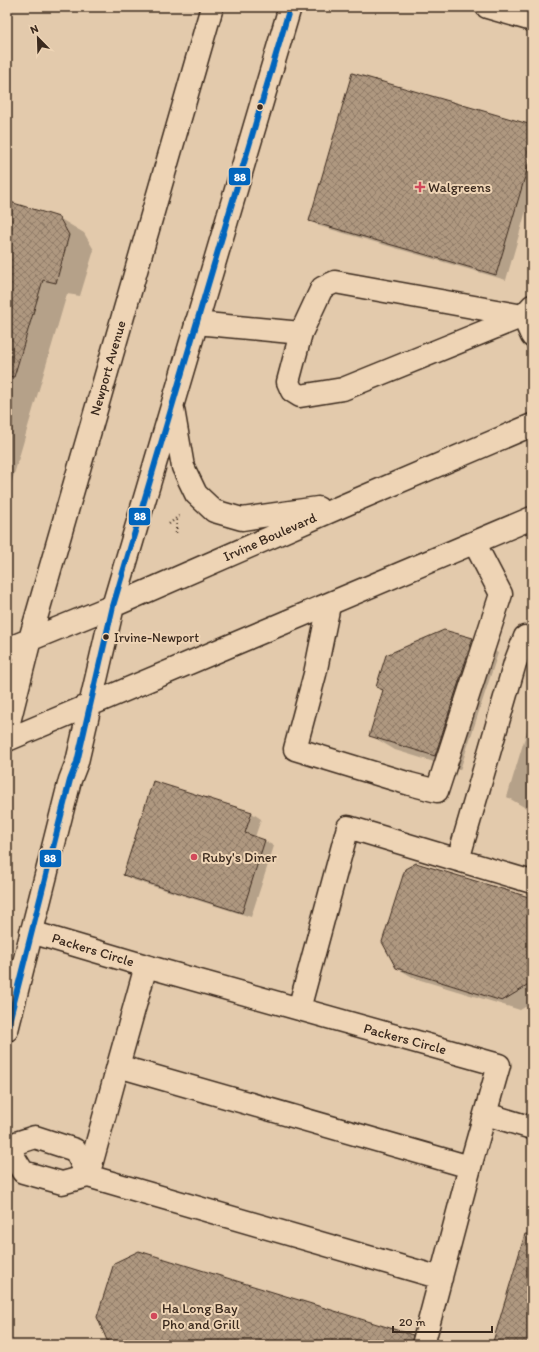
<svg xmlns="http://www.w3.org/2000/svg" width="539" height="1352" font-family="Itim,sans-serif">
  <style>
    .shadow { fill: #0003 }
    .building { fill: url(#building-cross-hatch); stroke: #3b2a1e }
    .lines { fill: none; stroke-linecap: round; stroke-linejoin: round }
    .minor-casing { stroke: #3b2a1e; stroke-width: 25 }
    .major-casing { stroke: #3b2a1e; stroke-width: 25 }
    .path { stroke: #3b2a1e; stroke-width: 2.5; stroke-dasharray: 1 3; stroke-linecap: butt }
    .minor { stroke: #eed4b5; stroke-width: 22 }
    .major { stroke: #eed4b5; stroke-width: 22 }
    .bus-1-casing { stroke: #eed4b5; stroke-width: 9 }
    .bus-1 { stroke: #0065bd; stroke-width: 6 }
    .bus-dot { fill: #3b2a1e; stroke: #eed4b5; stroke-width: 1.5 }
    .poi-dot { fill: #d1495b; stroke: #eed4b5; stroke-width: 1.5 }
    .labels { text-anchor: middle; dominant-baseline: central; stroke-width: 4; stroke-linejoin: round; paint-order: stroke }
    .bus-label { font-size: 13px; fill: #3b2a1e; stroke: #eed4b5; text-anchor: start }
    .poi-label { font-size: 14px; fill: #3b2a1e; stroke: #eed4b5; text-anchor: start }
    .street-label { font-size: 14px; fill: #3b2a1e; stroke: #eed4b5 }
    .line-badge { stroke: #eed4b5; stroke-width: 1.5 }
    .badge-label { font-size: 11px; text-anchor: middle; font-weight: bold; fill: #fff }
  </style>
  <defs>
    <pattern id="building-cross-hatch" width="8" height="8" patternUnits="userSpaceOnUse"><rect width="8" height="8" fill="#af9880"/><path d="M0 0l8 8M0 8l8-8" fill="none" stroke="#907c68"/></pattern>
  </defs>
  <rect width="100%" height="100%" fill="#e3caac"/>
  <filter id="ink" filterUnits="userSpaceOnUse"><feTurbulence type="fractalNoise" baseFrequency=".025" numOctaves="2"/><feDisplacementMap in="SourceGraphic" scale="8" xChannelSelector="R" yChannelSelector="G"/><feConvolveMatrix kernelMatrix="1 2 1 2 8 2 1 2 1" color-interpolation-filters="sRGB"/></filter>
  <g filter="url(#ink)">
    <path class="shadow" d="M532,126V190L506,280L319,226L310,220Z
      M7,214L59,218L84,233L94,250L80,296L67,294L10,488L7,490Z
      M444,631L473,639L498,653L460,770L395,750L370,735L384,691L377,687Z
      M532,714V810L524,807L507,797Z
      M154,782L252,813L261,819L255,837L265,841L274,846L251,917L133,880L124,875Z
      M532,899V1003L520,1010L414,978L397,968Z
      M532,1215V1345H493Z"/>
    <path class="building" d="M352,73L532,125V153L496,275L309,221Z
      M7,201L59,217L69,235L56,283L43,280L14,377L7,376Z
      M444,630L473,638L435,756L369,736L383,690L376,687L386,655Z
      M153,781L252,812L245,833L265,840L242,913L123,875Z
      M416,863L532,898V983L502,1001L396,968L382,942L405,869Z
      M525,1234L532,1235V1345H492Z
      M139,1251L413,1335L411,1345H109L97,1317L114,1263Z"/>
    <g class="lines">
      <g class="minor-casing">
        <path id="minor" d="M196,323L301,333L322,288L335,282L523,316L532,306
          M301,333L288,382L292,391L300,396L343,389L523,316L532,336
          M329,605L315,674L295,749L410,784L437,791L501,594L475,544
          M532,639L525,637L515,663L458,860L532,882
          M31,932L146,966L499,1065L470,1167L423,1345
          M146,966L118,1066L88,1176L441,1278
          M299,1009L348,827L458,860
          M118,1066L470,1167
          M486,1114L532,1128
          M7,1146L23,1172L62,1183L88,1176L75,1150L35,1137L7,1146"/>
      </g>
      <g class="major-casing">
        <path id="major" d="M487,7L532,20
          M173,409L183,467L196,494L214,511L242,519L318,508
          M7,649L113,606L347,504L532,425
          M7,730L30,639L212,7
          M7,740L532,518
          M7,1030L70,780L77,762L113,606L290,7"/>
      </g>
      <path class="path" d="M169,524L179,516
        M176,533L177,518"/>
      <use href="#minor" class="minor"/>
      <use href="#major" class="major"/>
      <g class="bus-1-casing">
        <path id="bus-1" d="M7,1030L70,780L77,762L113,606L290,7"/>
      </g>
      <use href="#bus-1" class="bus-1"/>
    </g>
  </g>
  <g class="bus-dot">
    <circle cx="260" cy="107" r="3.5"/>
    <circle cx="106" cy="637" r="3.5"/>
  </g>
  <g class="poi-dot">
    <path d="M418 181h4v4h4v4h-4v4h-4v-4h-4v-4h4z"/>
    <circle cx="194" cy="857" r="4"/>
    <circle cx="154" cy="1316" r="4"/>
  </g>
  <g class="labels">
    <g class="bus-label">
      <text x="114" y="637">Irvine-Newport</text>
    </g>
    <g class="poi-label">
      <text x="428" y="187">Walgreens</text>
      <text x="202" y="857">Ruby's Diner</text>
      <text x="162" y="1308">Ha Long Bay<tspan x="162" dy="16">Pho and Grill</tspan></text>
    </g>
    <g class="street-label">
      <text transform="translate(108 368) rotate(-74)">Newport Avenue</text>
      <text transform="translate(270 537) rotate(-24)">Irvine Boulevard</text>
      <text transform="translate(93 950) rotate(17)">Packers Circle</text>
      <text transform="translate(405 1039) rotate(15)">Packers Circle</text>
    </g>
  </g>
  <g class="line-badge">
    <rect x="228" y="167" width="23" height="19" rx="4" fill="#0065bd"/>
    <rect x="128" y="507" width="23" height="19" rx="4" fill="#0065bd"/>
    <rect x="39" y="849" width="23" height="19" rx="4" fill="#0065bd"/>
  </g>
  <g class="badge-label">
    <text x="240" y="181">88</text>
    <text x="140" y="520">88</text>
    <text x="50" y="862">88</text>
  </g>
  <rect width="539" height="1352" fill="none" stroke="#eed4b5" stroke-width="24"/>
  <rect x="12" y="12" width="515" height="1328" fill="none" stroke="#3b2a1e" stroke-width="1.5" filter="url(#ink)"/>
  <g transform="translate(38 38) rotate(337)" stroke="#eed4b5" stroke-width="3" paint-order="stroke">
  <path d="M0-3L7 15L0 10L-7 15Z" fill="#3b2a1e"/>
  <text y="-6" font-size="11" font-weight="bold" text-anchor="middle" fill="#3b2a1e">N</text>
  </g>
  <path d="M393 1326v6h99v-6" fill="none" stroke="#3b2a1e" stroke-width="2"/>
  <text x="399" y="1326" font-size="12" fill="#3b2a1e" stroke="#eed4b5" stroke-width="3" paint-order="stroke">20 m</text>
</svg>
